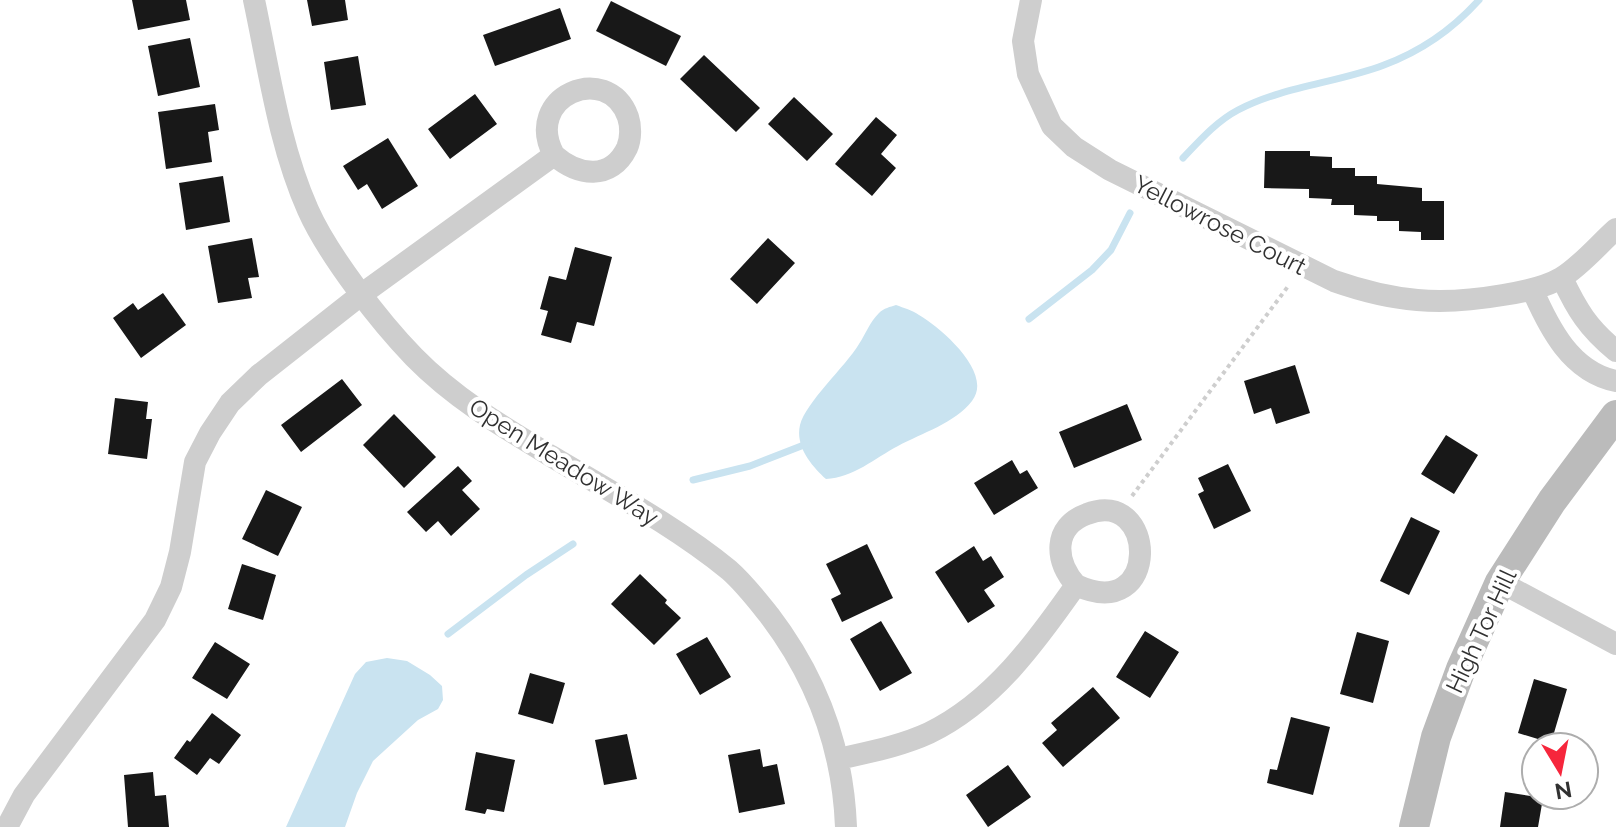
<svg xmlns="http://www.w3.org/2000/svg" width="1616" height="827" font-family="Raleway,sans-serif">
  <style>
    .water { fill: #c9e3f0 }
    .lines { fill: none; stroke-linecap: round; stroke-linejoin: round }
    .stream { stroke: #c9e3f0; stroke-width: 7 }
    .building { fill: #181818 }
    .path { stroke: #cecece; stroke-width: 4; stroke-dasharray: 4 4; stroke-linecap: butt }
    .street { stroke: #cecece; stroke-width: 22 }
    .secondary { stroke: #bbb; stroke-width: 30 }
    .labels { text-anchor: middle; dominant-baseline: central; stroke-width: 8; stroke-linejoin: round; paint-order: stroke }
    .street-label { font-size: 24px; fill: #313131; stroke: #fff }
  </style>
  <rect width="100%" height="100%" fill="#fff"/>
  <path class="water" d="M896,305C904,308 912,310 919,315C941,328 994,373 972,401C955,423 922,433 898,446C875,458 853,478 826,479C812,466 795,447 800,425C806,402 845,367 859,344C866,333 870,322 879,313C884,308 890,307 896,305Z
    M387,658L407,661L430,675L442,686L443,700L438,709L418,720L373,761L357,793L345,827H286L355,674L366,662Z"/>
  <g class="lines">
    <path class="stream" d="M1183,158C1200,140 1217,121 1238,110C1284,86 1337,83 1384,65C1422,51 1452,30 1479,0
      M1029,319L1092,270L1111,250L1130,213
      M693,480L750,466L809,443
      M448,634L526,575L573,544"/>
  </g>
  <path class="building" d="M132,0H186L190,20L138,30Z
    M307,0H345L348,20L312,26Z
    M611,1L681,36L666,66L596,31Z
    M560,8L571,39L495,66L483,35Z
    M190,38L200,87L158,96L148,46Z
    M704,55L760,108L736,132L680,79Z
    M358,56L366,105L331,110L324,62Z
    M475,94L497,124L450,159L428,129Z
    M794,97L833,134L807,161L768,124Z
    M215,104L219,130L208,132L212,162L166,169L158,112Z
    M876,117L897,135L881,154L896,168L872,196L835,164Z
    M388,138L418,186L382,209L367,184L358,190L343,166Z
    M1265,151H1310V156L1332,157V168H1355V176H1377V184L1422,188V201H1444V240H1421V232L1399,231V221H1377V216L1354,215V205H1331L1332,199L1309,198V189L1264,188Z
    M223,176L230,222L186,230L179,183Z
    M252,238L259,277L248,278L252,298L218,303L208,246Z
    M768,238L795,263L757,304L730,279Z
    M575,247L612,257L594,326L577,322L571,343L541,335L548,311L540,309L549,276L566,280Z
    M163,293L186,325L141,358L113,318L133,303L138,310Z
    M1295,365L1310,413L1276,424L1271,408L1254,414L1244,381Z
    M342,379L362,405L301,452L281,425Z
    M115,398L148,402L146,419H152L147,459L108,454Z
    M1127,404L1142,440L1074,468L1059,432Z
    M394,414L436,457L404,488L363,445Z
    M1446,435L1478,455L1454,494L1421,474Z
    M1012,460L1020,474L1027,470L1038,488L994,515L974,483Z
    M1228,464L1251,511L1214,529L1198,494L1204,491L1198,478Z
    M458,466L472,481L462,490L480,509L451,536L438,521L426,532L407,512Z
    M266,490L302,507L278,556L242,539Z
    M1411,517L1440,531L1409,595L1380,581Z
    M867,544L893,598L842,622L831,599L841,594L826,564Z
    M974,546L983,561L991,556L1004,577L984,590L995,606L968,623L935,572Z
    M242,564L276,575L263,620L228,609Z
    M640,574L667,600L665,603L681,618L654,645L611,604Z
    M881,621L912,673L880,691L850,639Z
    M1145,631L1179,652L1150,698L1116,677Z
    M1357,632L1389,641L1373,703L1340,694Z
    M707,637L731,677L700,695L676,654Z
    M215,642L250,664L227,699L192,678Z
    M530,673L565,683L553,724L518,714Z
    M1534,679L1567,689L1551,743L1518,733Z
    M1093,687L1120,718L1063,767L1042,743L1057,730L1051,723Z
    M212,713L241,735L219,764L210,758L197,775L174,758L187,740L190,742Z
    M1291,717L1330,727L1313,795L1267,783L1270,769L1277,770Z
    M627,734L637,779L604,785L595,740Z
    M760,749L763,767L777,764L785,804L739,813L728,755Z
    M476,752L515,760L504,812L487,809L485,814L465,810Z
    M1008,765L1031,797L988,827L966,795Z
    M153,772L155,796L166,795L169,827H128L124,775Z
    M1505,792L1543,798L1538,827H1500Z"/>
  <g class="lines">
    <path class="path" d="M1132,496L1289,285"/>
    <path class="street" d="M254,0C269,70 279,145 308,210C328,255 380,322 414,357C454,398 503,427 551,456C611,492 675,526 729,570C744,583 757,600 769,615C817,678 843,748 846,827
      M1031,0L1023,41L1028,74L1052,126L1074,147L1110,170L1334,281C1394,302 1440,306 1503,295C1522,292 1544,288 1561,278C1581,266 1599,244 1616,229
      M1562,278C1577,310 1588,328 1616,351
      M1532,289C1549,328 1571,372 1616,381
      M1500,582L1616,644
      M839,759C869,752 901,746 929,733C993,702 1036,642 1076,585C1055,561 1052,527 1087,514C1157,486 1162,625 1076,585
      M7,827L24,795L155,620L171,587L180,552L195,462L210,433L230,403L259,375L362,294L554,155C578,176 611,181 627,148C631,139 631,126 628,117C607,60 522,97 554,155"/>
    <path class="secondary" d="M1414,827L1436,737L1461,669L1500,582L1552,501L1616,415"/>
  </g>
  <g class="labels">
    <g class="street-label">
      <text transform="translate(1220 225) rotate(27)">Yellowrose Court</text>
      <text transform="translate(564 462) rotate(32)">Open Meadow Way</text>
      <text transform="translate(1481 631) rotate(-65)">High Tor Hill</text>
    </g>
  </g>
  <g transform="translate(1560 771) rotate(170)"><circle r="38" fill="#ffffff" stroke="#adadad" stroke-width="2"/>
  <path d="M0-6L14 30L0 20L-14 30Z" fill="#f6263c"/>
  <text y="-12" font-size="22" font-weight="bold" text-anchor="middle" fill="#313131">N</text>
  </g>
</svg>
